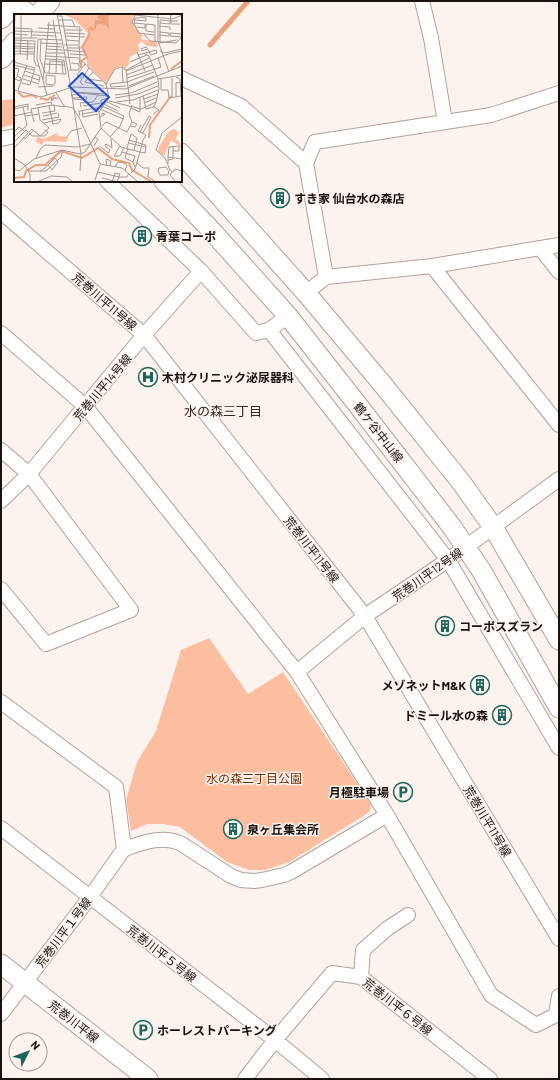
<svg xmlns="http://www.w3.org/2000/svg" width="560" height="1080" font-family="Barlow,'Noto Sans JP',sans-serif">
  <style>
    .green { fill: #fcbea0 }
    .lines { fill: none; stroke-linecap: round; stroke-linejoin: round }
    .stream { stroke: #eda17b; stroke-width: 5 }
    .street-casing { stroke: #b2a29a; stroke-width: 16 }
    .secondary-casing { stroke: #b2a29a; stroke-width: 21 }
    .street { stroke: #fff; stroke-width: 14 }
    .secondary { stroke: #fff; stroke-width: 19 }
    .labels { text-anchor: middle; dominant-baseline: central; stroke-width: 3; stroke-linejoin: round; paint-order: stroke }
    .poi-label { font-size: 12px; font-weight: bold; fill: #18120f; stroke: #fdf3ee; text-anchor: start }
    .street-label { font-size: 12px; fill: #18120f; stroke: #fdf3ee }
    .park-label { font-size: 12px; fill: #702d00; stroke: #fdf3ee }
    .neighbourhood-label { font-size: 13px; fill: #352923; stroke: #fdf3ee }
    .inset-river { fill: none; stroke: #eda17b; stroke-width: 2 }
    .inset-road { fill: none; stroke: #a19995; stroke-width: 1 }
    .view { fill: #1d4ed8; fill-opacity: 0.15; stroke: #1d4ed8; stroke-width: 2 }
    .inset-edge { fill: none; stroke: #18120f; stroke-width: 2 }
  </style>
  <rect width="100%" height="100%" fill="#fdf3ee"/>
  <path class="green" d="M15,99V124L1,128V103L3,100Z
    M209,638L248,694L283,672L371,804L370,811L365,815L289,862L265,870H249L227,862L180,827L163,824H147L131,831L126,800L137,762L156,731L181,650Z"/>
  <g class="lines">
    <path class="stream" d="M210,45L248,1"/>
    <g class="street-casing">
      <path id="street" d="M422,1L431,38L445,122
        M181,78L241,106L306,163
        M1,139L15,136
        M107,181L201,271L256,333L269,330L288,316
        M1,212L144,335L365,616L559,939
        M540,248L559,272
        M432,266L559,425
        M326,277L306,163L315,142L491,115L559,93
        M306,293L326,277L432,266L559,245
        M269,330L448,560L559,748
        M1,333L85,406L297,672L387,815L491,995L536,1025L556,1015L559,996
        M1,450L29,474L131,610L46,644L1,589
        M1,501L29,474L144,335L201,271
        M297,672L365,616L448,560L559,479
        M1,702L116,787L124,849
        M1,828L275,1040L322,1079
        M124,849C142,843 161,835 180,843L231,876L241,880L254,881L262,880L284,875L291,872L387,815
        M361,977L363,950L388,928L408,915
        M1,1014L90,897L124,849
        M245,1079L275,1040L332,973L361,977L490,1079"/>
    </g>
    <g class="secondary-casing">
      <path id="secondary" d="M8,1L14,4L30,15
        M38,15L50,1
        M1,19L16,1
        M1,59L15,42
        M181,153L306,293L384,386L461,482L493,527L559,640
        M164,181L211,230L288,316L357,404L452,527L481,570L559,708
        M1,964L148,1079"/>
    </g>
    <use href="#street" class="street"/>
    <use href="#secondary" class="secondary"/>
  </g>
  <defs>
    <g id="building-ring" transform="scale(1)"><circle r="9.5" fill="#fdf3ee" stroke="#1a655c" stroke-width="1.5"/><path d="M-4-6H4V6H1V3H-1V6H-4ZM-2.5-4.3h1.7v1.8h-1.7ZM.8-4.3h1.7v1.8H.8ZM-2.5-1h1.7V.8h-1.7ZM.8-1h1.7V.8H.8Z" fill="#1a655c"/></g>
    <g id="hospital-ring" transform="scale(1)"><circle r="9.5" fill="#fdf3ee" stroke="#1a655c" stroke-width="1.5"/><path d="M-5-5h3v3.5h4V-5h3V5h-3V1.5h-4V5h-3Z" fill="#1a655c"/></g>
    <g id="parking-ring" transform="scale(1)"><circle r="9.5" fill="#fdf3ee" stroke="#1a655c" stroke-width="1.5"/><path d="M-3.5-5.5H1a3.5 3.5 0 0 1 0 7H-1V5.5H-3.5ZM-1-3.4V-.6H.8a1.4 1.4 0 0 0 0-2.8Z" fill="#1a655c"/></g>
  </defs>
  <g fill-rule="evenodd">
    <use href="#building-ring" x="280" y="198"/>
    <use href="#building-ring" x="142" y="236"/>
    <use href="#hospital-ring" x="148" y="377"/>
    <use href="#building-ring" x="445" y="626"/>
    <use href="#building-ring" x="480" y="685"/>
    <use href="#building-ring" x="502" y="715"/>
    <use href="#parking-ring" x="403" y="792"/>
    <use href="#building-ring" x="233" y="829"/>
    <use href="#parking-ring" x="143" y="1030"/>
  </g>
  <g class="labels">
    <g class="poi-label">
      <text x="294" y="198">すき家 仙台水の森店</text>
      <text x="156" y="236">青葉コーポ</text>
      <text x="162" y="377">木村クリニック泌尿器科</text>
      <text x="459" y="626">コーポスズラン</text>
      <text x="466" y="685" text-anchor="end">メゾネットM&amp;K</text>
      <text x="488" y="715" text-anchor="end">ドミール水の森</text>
      <text x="389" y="792" text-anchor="end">月極駐車場</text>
      <text x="247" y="829">泉ヶ丘集会所</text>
      <text x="157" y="1030">ホーレストパーキング</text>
    </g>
    <g class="street-label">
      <text transform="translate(105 301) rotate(41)">荒巻川平11号線</text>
      <text transform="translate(102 387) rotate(-50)">荒巻川平14号線</text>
      <text transform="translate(379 432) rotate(52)">鶴ケ谷中山線</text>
      <text transform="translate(312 549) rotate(52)">荒巻川平11号線</text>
      <text transform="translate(427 574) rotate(-35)">荒巻川平12号線</text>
      <text transform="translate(488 821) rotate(59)">荒巻川平11号線</text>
      <text transform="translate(63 932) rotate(-53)">荒巻川平１号線</text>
      <text transform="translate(162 953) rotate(38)">荒巻川平５号線</text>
      <text transform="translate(398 1006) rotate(38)">荒巻川平６号線</text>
      <text transform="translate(74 1021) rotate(38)">荒巻川平線</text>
    </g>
    <g class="park-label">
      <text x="254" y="778">水の森三丁目公園</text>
    </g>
    <g class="neighbourhood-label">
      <text x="223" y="411">水の森三丁目</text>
    </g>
  </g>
  <g transform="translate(14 14)">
    <rect width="168" height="168" fill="#fdf3ee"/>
    <path d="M49,0H123L119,2L118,9L122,12L125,19L133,24L128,22L127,25L143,28L144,33L133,32L127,27L124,31L126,37L115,44V50L111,55L107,52L102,54L92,69L73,51V41L68,33L74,19L60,5ZM161,115L165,119L161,126H164L168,134L157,126L150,142L144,138L145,133L155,117ZM43,119L44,122L54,123L52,128L30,127L28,131L22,128L23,123L30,125Z" fill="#fcbea0"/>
    <path d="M85,0H97L94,3L95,15L92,11L83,10L81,16L78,17L75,15L76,20L75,22L74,15L77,12L80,16L81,6L89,7L83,4Z" fill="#eda17b"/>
    <path class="inset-river" d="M67,54V47L73,43L68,33L76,20M157,55L168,47M4,78L9,83L18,81L23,84M26,84L33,86L41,81M135,124L136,111L157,82M0,164L10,163L12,157L22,151H31L47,137L68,144L84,134L98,145L115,149L118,156L138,168"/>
    <path class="inset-road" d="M7,0V24H23M43,0L54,57L67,140L66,157M144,0V27L155,58M43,2H48L57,56M126,4H121L120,10L125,19L140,21M39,6L43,30L42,60M44,6H58L61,13M121,6L132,7V4L126,3M164,7H157V10H166M120,9L131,10V14L123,13M146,9L156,10L157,0M120,10L118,9L121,1L159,5L168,1M33,11L66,13L65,31M145,12L156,13V16M0,14L18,15L17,24M24,14L41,15M50,16H69M0,17L46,19M140,18L132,17V10L141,11V27M51,19L71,20M0,20L14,21M130,20L136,27L162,29L168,23M18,21L42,22M145,21L155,22V19L146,18M51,22L71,23M168,23L156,22V19L168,20M0,24H7L6,40M0,24L1,0M24,25L23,45L33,81M24,25L48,26M27,25L26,45L31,59L52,60L50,46M0,26L21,27M52,26L65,27M21,27L20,46L22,51L26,53M146,28V6L157,7M0,29L20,30M27,29L48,30M145,29L163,26M0,32L20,33M32,32L48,33M0,34L21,35M54,34H67M32,35L49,36M133,35L128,37L127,35L132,33L135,37L136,40L137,41L143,39L142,36M50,36L71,38M0,37L20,38M146,37L150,39L168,35M123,38L131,57M32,39H50M0,40H20M56,40L72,41M124,41L142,36M32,42L66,44L65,31H50M31,45L50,46M13,46L14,27M68,47L92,70M0,48L21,54L16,71L8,69M48,48L49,60M116,48L133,41M57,49L65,50L66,44M31,50L51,51M0,51L20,56M108,53L109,69M0,54L5,55L3,62L7,64L6,67L1,65L3,63M55,56H65V50M112,56L135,44M11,57L26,62L25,68M112,57L154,40L168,37M35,59L36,47L50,48M10,61L25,66M112,61L139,51M162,63L166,65L167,82M68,64L63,61L71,50M113,64L147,53L144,44M158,64V84M9,65L25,70M73,65L88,67M144,65L168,61M147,65V76H154L155,84L167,82M29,66L35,8M71,68L90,72M71,68L79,58M69,71L66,68L75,54M112,72L97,73L96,70L113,68L140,58M115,72L140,62M24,73L39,72V71H40L41,70V62L32,61V70L39,71M0,76L27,83L59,73L111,75L168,52M4,76L13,51M58,78L92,80M42,79L50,92L59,94L65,103L86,150L108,154L124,168M101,81L117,79L143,68M129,82L132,95L140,93M162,83V69L168,68M40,84L38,87L37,85L40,84L41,83L42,85L45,83M95,84L92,70L101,55L108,53L112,56L116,90M95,84L87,86L88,92L110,102L109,105M101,84L124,80L144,72M59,85L72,86L73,83L59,84L58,81L67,79L93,82L89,76M130,85L144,80M95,87L127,95L142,88L145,75L144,65L135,42L129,39M93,88L106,94M102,88L119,86L144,76M130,89L142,84M90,90L104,97M22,91L37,88L38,91M35,92L39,110L45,109L47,105M69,92L87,89M0,93L14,90V96M67,93L66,89L79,88L84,81M24,94L26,106L35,114L26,122M117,94L126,98V83M0,95L14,92M86,95L109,105L105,114M68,96L69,103L84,100M28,99L41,97L40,91M68,100L85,97M139,100L145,96L140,93L142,88M0,102L18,98M11,102L25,100M29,102L43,99M66,102L65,97L88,93M168,103L148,119L142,136L151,144L156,156L159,158L161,155L168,157M85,104L91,100L88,99L87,101M28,106L45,103L44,99M20,108L17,95L39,91L51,93M30,109L47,105M88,112L92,108L113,118L118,108L115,100L118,91M116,112L121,113L123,110L118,108M87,114L107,133L126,138L121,155L117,159M0,118L5,113L10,117M126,118L135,102M129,119L137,103L135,102M0,123L13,111L9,93M53,123L57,117L68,114M96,123L104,114M9,124L11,125L20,116M115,126L128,130L132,131L131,139L126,138L129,126L132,121L124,117L127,111M0,128L12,116L18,122H31L34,118L31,116M114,129L132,133M80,132L84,125L80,123M86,132L94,139L96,136L91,132L92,130L98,134L97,125M106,132L100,142H106L110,133M0,134L18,115L26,122M113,134L117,120L123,124L120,136M114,134L111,144L119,148L121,153M108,138L121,142L119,148M154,143L155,133L165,132V137H159M0,144L11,151M22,144L27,134L31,131L63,133L77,130M154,146L159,145V132M123,149L129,154H135L134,163L142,168M154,150V143L168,145M11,151L16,160V168M93,152L92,145L97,147L96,152M101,153L104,148L110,149L113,151L111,157M0,155L5,157L20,145L48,136L66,140L71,138L87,114L85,98L95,84M154,156L152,153L145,154L144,157L146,161H154L155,156M14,157H32L47,143L49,136M26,158L34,151L38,156L44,148L41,144L34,151M84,158L105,163H113L115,159M158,158L156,161L162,168M88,164L104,168M81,166L86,151M23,168L37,162L53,163L59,168M98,168L101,159L106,160L103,168"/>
    <path class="view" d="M68,59L95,83L82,97L55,72Z"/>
    <rect width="168" height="168" class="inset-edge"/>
  </g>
  <rect width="560" height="1080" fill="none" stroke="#18120f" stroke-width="4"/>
  <g transform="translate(28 1052) rotate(48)"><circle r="19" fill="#fdf3ee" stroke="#a19995"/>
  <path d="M0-3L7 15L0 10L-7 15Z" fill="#1a655c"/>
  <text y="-6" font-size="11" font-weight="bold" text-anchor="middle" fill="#18120f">N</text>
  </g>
</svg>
